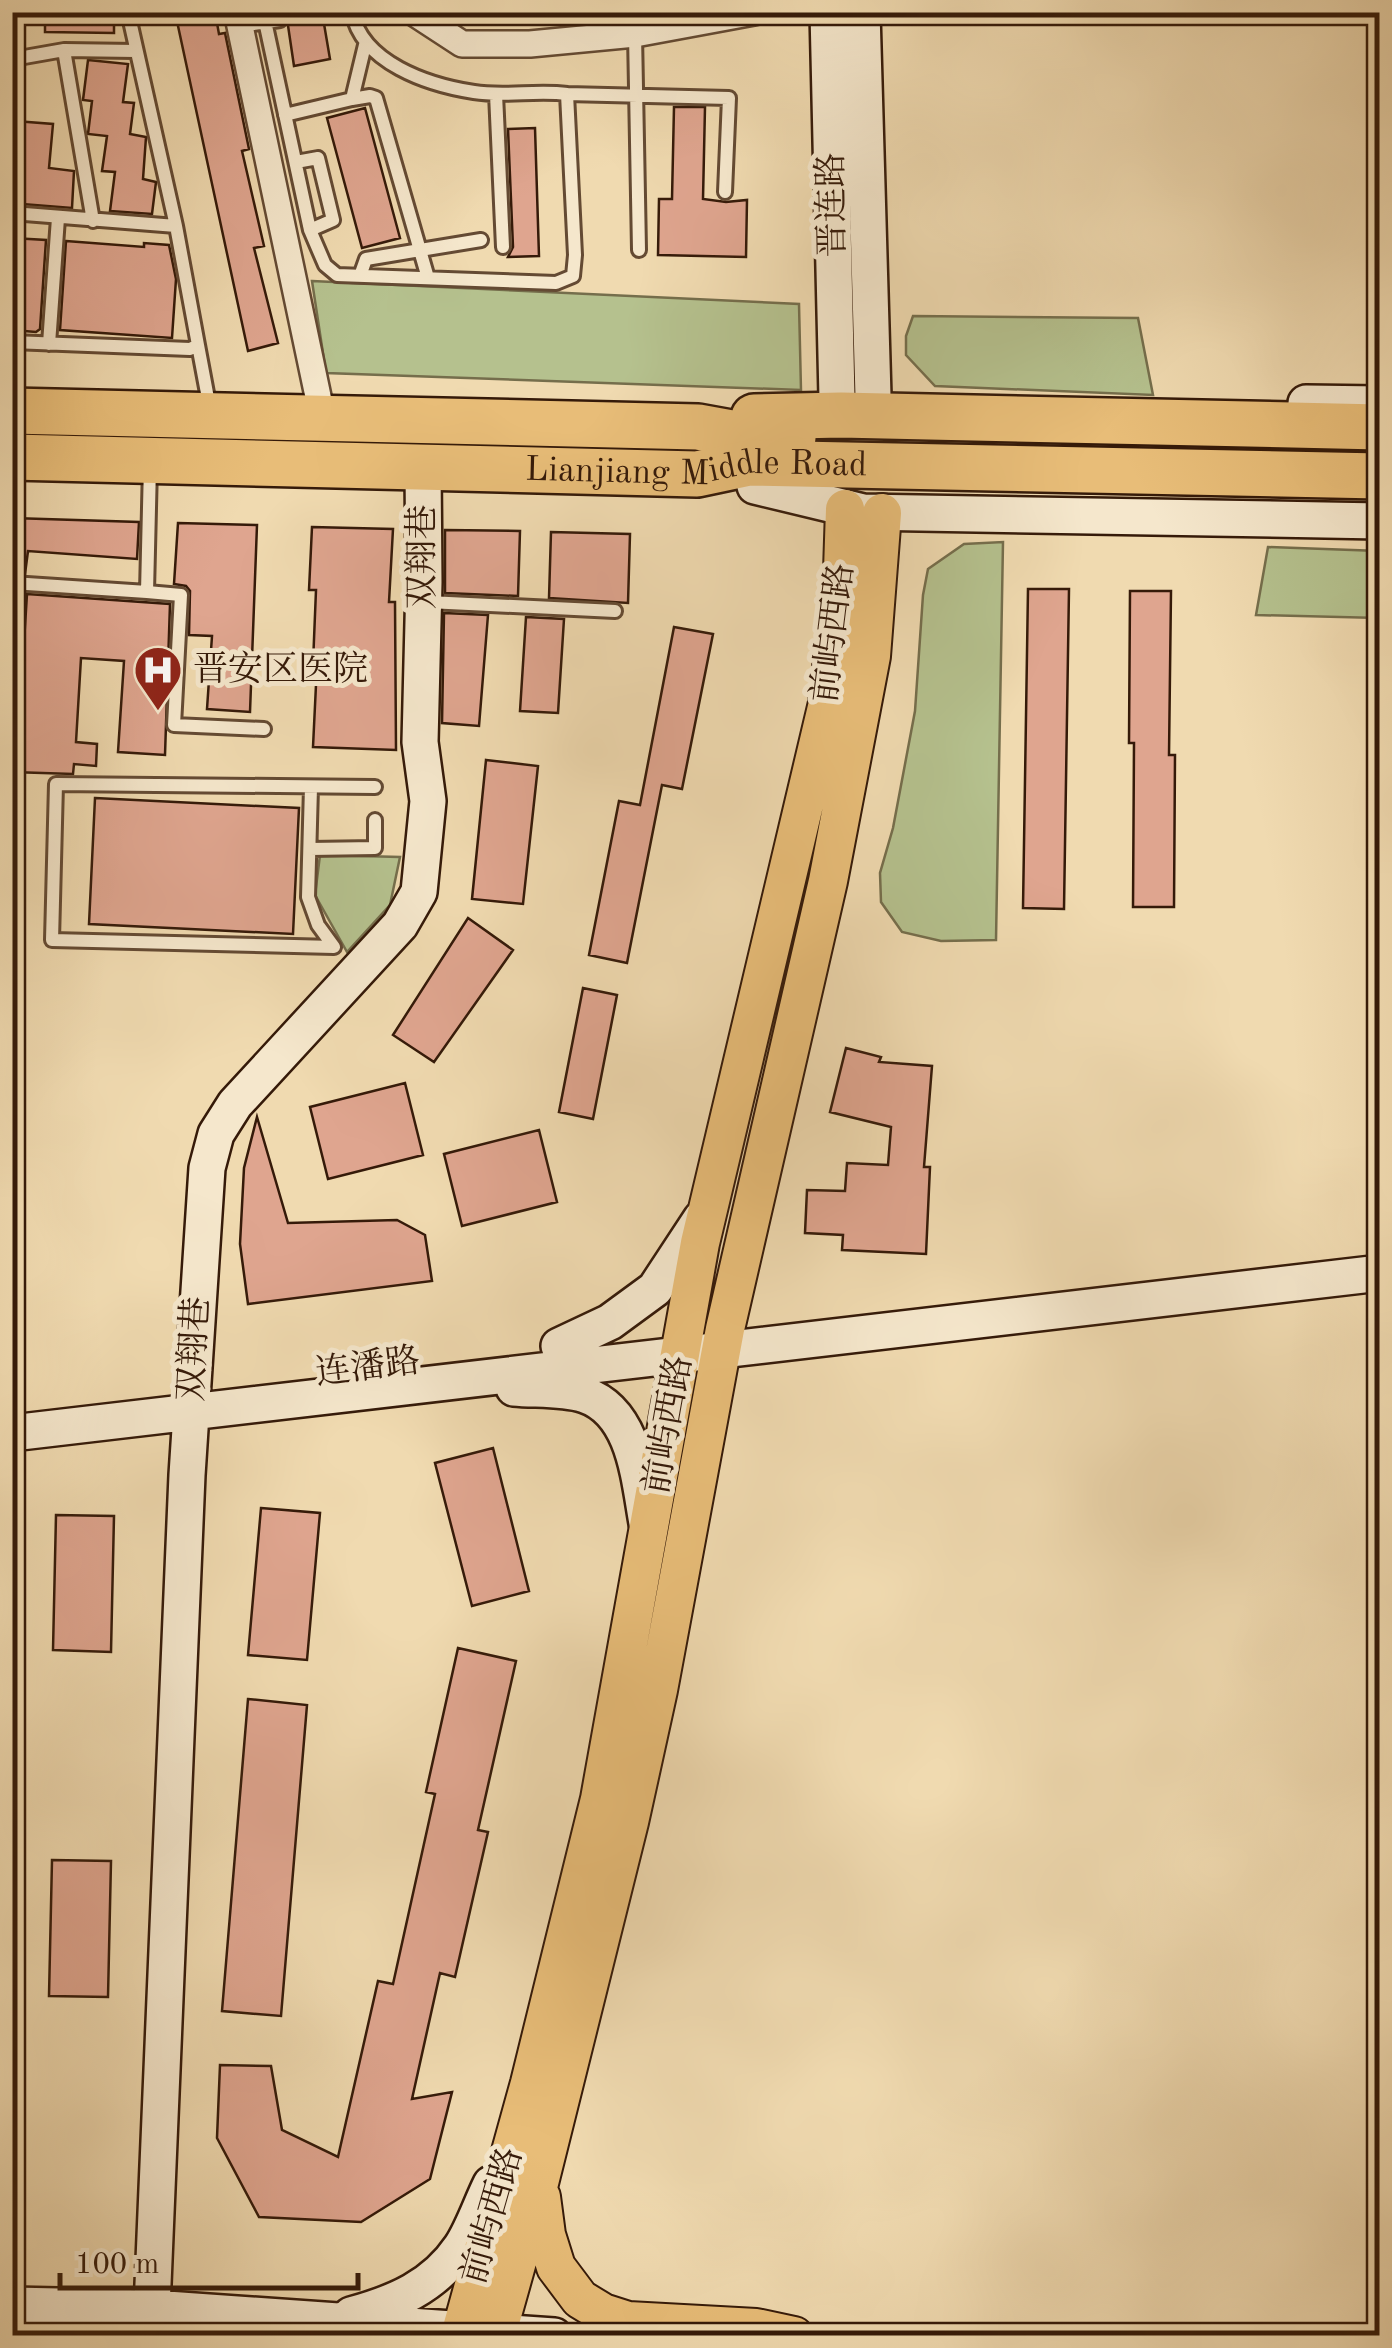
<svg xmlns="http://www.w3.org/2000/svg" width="1392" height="2348" font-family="'Old Standard TT','Noto Serif SC',serif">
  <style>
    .green { fill: #b5c18e; stroke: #756e4c; stroke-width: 2.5 }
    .building { fill: #dfa58f; stroke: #351a09; stroke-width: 2.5 }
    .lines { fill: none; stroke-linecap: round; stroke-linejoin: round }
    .lane-casing { stroke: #644a33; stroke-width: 18 }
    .street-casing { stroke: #644a33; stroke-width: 30 }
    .secondary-casing { stroke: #351a09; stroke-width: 40 }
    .primary-casing { stroke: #351a09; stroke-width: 42 }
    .highway-casing { stroke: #351a09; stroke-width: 50 }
    .lane { stroke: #f5e7cc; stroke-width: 12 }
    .street { stroke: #f5e7cc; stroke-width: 25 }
    .secondary { stroke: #f5e7cc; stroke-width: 35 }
    .primary { stroke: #e8bd78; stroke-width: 38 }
    .highway { stroke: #e8bd78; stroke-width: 45 }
    .labels { text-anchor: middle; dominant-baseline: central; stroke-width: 10; stroke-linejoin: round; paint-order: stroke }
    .street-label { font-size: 35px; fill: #351a09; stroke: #f5e7cc }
    .poi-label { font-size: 35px; fill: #351a09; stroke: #f5e7cc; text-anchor: start }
  </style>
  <rect width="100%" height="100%" fill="#f0dab0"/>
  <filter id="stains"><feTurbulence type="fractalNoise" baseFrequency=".002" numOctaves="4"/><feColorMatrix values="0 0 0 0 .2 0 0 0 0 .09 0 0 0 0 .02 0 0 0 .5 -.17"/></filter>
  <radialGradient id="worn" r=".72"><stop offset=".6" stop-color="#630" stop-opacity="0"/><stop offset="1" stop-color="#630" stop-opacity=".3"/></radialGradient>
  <path class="green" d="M312,281L799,304L801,390L326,373Z
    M913,316L1138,318L1153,395L935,386L906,355V336Z
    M1003,542L996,940L941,941L902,932L881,902L880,873L893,828L915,711L923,595L928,569L964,544Z
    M1268,547L1379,551V618L1256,615Z
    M320,855L400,857L390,905L347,952L315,895Z"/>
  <path class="building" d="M45,12H114V33L45,32Z
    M175,12H215L219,34L225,33L249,149L242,151L264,246L254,248L278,343L248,351Z
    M286,12H322L330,59L294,66Z
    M88,60L128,64L123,102L134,103L130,134L146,137L143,179L156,182L152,214L110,211L115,172L102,171L107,136L88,134L92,101L83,100Z
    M674,107H705L703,199L726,202L747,200L746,257L658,255L659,199H672Z
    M365,108L400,238L362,248L327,118Z
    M15,121L53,124L49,168L74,171L72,208L22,204L23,181L12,180Z
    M535,128L539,256L508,257L513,247L508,129Z
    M12,238L46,240L40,329L36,332L12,330Z
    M66,241L144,247V243L169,245L176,279L172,338L60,330Z
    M12,518L139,522L137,559L28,551L25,574L12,573Z
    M178,523L257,525L250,712L207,709L212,636L189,635L190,591L186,586L174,584Z
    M312,527L393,529L389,602H395L396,750L313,747L317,664H313L316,590H309Z
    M445,530L520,531L518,596L445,593Z
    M551,532L630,534L628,603L549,598Z
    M1028,589H1069L1064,909L1023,908Z
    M1130,591H1171L1169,755H1175L1174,907H1133L1134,743H1129Z
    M27,594L170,604L165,755L118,752L124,661L81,658L76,742L97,744L96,766L74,764L73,774L12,772V738L18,739Z
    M444,613L488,615L479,726L442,723Z
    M526,617L564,619L558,713L520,711Z
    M674,627L713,634L682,789L662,785L627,963L589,955L619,801L640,805Z
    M486,760L538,766L523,904L472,899Z
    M95,798L299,808L293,934L89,924Z
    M468,918L513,950L434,1062L393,1035Z
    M583,988L617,995L593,1119L559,1112Z
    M846,1048L881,1057L879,1062L932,1066L924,1167H930L926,1254L842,1250L843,1235L805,1233L807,1190L845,1191L847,1163L888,1165L891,1127L830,1112Z
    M405,1083L423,1155L328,1179L310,1107Z
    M257,1117L288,1223L397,1220L425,1235L432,1281L248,1304L240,1244L244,1168Z
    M539,1130L557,1202L462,1226L444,1154Z
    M493,1448L529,1591L472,1606L435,1463Z
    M261,1508L320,1513L307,1660L248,1655Z
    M56,1515L114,1516L111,1652L53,1650Z
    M458,1648L516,1661L478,1830L488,1832L455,1977L440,1973L412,2099L452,2092L430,2179L361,2222L259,2217L217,2138L220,2065L271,2066L282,2130L338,2157L378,1981L393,1984L435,1794L426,1792Z
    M248,1699L307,1705L281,2016L222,2011Z
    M52,1860L111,1861L108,1997L49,1996Z"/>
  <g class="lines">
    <g class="lane-casing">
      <path id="lane" d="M128,12L176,226L198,345
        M263,12L310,230L325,265L337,275L556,283L573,276L575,255L567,94C536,90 505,97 474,92C428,85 362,63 352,12
        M240,26L280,20
        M635,34L639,250
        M64,50L93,221
        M12,72L13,59L64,50L136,51
        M496,94L503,247
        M567,94L729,98L725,192
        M352,99L370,96L376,98L428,278
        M285,115L352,99L365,45
        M296,162L318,158L333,220L310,230
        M12,213L176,226
        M360,276L366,259L481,240
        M12,342L190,349L198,345L210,409
        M49,344L58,218
        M12,583L147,592L150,466
        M147,592L181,595L174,725L264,729
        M428,602L615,611
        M311,787L308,897L318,925L334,947L52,940L56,784L375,787
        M310,849L375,848V820"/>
    </g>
    <g class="street-casing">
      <path id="street" d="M237,12L323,420
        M413,12L462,44H530L635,34L754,12"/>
    </g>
    <g class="secondary-casing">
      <path id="secondary" d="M828,12L837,398
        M862,12L873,396
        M1306,403L1380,404
        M755,486L863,512L1380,521
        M559,1346L610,1322L655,1289L701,1219
        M514,1388C536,1390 564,1388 585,1395C635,1412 639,1479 647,1523
        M12,1433L1380,1273
        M12,2305L152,2308L554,2336
        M152,2308L187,1475L207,1168L216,1134L235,1104L400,925L419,892L428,801L420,742L424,582L423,468
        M351,2315C395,2303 434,2287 461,2247C473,2229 481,2204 491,2184"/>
    </g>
    <g class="primary-casing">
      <path id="primary" d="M541,2197L546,2235L556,2267L580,2299L603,2313L628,2321L756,2328L794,2336
        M460,2336L530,2083L600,1799L700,1243L828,703L843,571L845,509
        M496,2336L539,2183L629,1822L658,1690L725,1329L828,881L871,656L882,513"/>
    </g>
    <g class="highway-casing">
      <g id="highway">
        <path d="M12,411L698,427L753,437L793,438"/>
        <path d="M754,417L841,415L1380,427"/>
        <path id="s1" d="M12,457L697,474L749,463L1380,476"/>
      </g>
    </g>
    <use href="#lane" class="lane"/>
    <use href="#street" class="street"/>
    <use href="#secondary" class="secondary"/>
    <use href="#primary" class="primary"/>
    <use href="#highway" class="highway"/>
  </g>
  <defs>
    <g id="hospital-pin" transform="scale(2.5)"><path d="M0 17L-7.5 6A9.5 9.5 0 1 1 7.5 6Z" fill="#8f2418" stroke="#f5e7cc"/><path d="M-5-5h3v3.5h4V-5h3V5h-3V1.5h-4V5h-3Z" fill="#fff"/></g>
  </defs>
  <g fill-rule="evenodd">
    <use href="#hospital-pin" x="158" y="670"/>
  </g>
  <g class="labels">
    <g class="street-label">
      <text transform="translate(833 205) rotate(-91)">晋连路</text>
      <text stroke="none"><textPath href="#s1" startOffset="685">Lianjiang Middle Road</textPath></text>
      <text transform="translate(423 557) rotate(-90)">双翔巷</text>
      <text transform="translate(834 633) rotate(-83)">前屿西路</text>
      <text transform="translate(195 1349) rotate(-87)">双翔巷</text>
      <text transform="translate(368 1368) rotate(-7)">连潘路</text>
      <text transform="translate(669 1425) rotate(-80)">前屿西路</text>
      <text transform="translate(493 2216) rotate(-74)">前屿西路</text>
    </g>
    <g class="poi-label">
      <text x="193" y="670">晋安区医院</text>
    </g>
  </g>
  <rect width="1392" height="2348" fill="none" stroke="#f0dab0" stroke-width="50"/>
  <rect x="15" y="15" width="1362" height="2318" fill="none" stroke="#351a09" stroke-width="5"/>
  <rect x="25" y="25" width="1342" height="2298" fill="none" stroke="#351a09" stroke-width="2.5"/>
  <path d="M60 2273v15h298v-15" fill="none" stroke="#351a09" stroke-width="5"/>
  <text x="75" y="2273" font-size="30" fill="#351a09" stroke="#f5e7cc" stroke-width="8" paint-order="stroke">100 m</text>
  <rect width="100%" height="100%" filter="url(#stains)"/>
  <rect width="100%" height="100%" fill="url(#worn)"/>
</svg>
